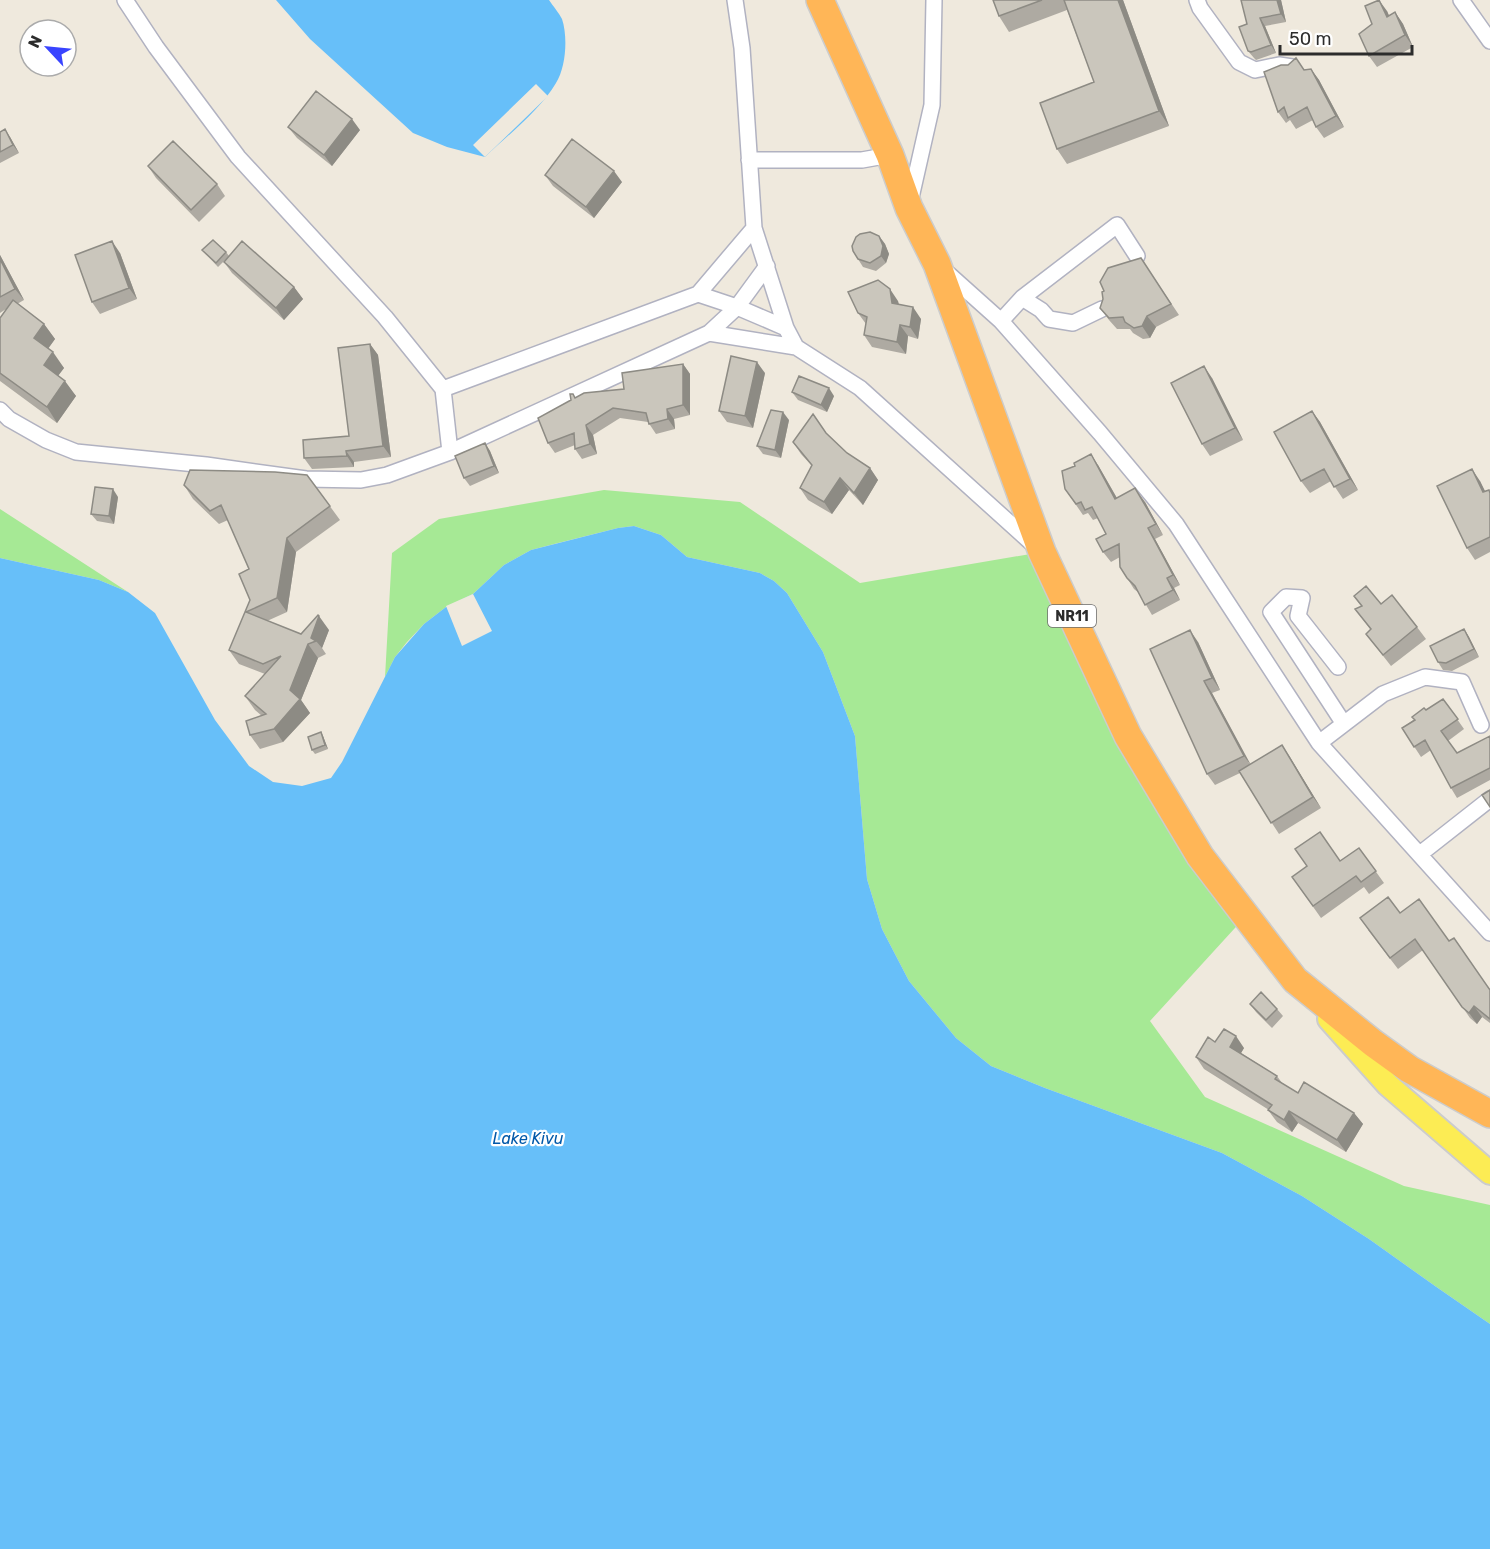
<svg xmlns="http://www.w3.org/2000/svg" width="1490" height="1549" font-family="Rubik,sans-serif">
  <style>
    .green { fill: #a6e995 }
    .water { fill: #67bff9 }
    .pier { fill: #efe9dd }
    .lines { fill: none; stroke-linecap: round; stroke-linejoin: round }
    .street-casing { stroke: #b1b2c1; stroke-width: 18 }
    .primary-casing { stroke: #ccc; stroke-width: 26 }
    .highway-casing { stroke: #ccc; stroke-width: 30 }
    .street { stroke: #fff; stroke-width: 15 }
    .primary { stroke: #fcec54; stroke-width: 22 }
    .highway { stroke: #ffb657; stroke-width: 27 }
    .wall { fill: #aeaaa2 }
    .shaded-wall { fill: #8d8b84 }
    .building { fill: #cac6bc; stroke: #8d8b84; stroke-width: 1.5 }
    .labels { text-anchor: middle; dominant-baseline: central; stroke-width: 4.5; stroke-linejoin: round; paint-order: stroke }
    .shield { fill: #fff; stroke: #6b6b6b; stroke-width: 1.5 }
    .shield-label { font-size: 14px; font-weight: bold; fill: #2c2c2c }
    .water-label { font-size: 16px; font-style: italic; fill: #0259a9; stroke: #fff }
  </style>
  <rect width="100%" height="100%" fill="#efe9dd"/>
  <path class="green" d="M604,490L740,502L860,583L1042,552L1128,736L1245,917L1150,1021L1205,1097L1404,1186L1490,1205V1324L1435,1286L1369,1239L1302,1196L1222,1153L1045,1088L991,1066L956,1038L909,981L882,929L867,879L855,736L823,652L787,593L774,581L760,573L687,557L661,535L634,526L618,528L558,543L531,550L504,565L473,594L446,607L424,624L407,642L395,657L385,677L392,553L439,519Z
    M0,509L128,592L99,580L0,558Z"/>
  <path class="water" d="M276,0H549C553,6 559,13 562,19C568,37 566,67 556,83C541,109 507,136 485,157L447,147L413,133L310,39Z
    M634,526L661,535L687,557L760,573L774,581L787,593L823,652L855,736L867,879L882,929L909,981L956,1038L991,1066L1045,1088L1222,1153L1302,1196L1369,1239L1435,1286L1490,1324V1549H0V558L99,580L128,592L155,613L215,720L249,766L273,782L302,786L331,778L342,762L395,657L424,624L446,607L473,594L504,565L531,550L618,528Z"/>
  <path class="pier" d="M536,84L548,96L485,157L473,145Z
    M473,594L492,631L462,646L446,606Z"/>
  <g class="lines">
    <g class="street-casing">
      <path id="street" d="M125,0L156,47L238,157L385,317L443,389L450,452
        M735,0L742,48L754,228L786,328L796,347
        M1197,0L1200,8L1239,62L1255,70L1279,65L1292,67
        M1461,0L1490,41
        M749,160H862L890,155
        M910,202L932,105L934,0
        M944,270L1001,321L1100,433L1176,524L1319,743L1490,933
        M698,294L737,307L786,328
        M1022,298L1117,225L1137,256
        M1001,321L1022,298L1041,310L1049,319L1073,323L1102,309
        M709,333L796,347L860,388L1035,546
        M443,389L698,294L754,228
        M0,410L9,419L46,440L76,452L206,465L306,479L361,480L387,475L450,452L709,333L737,307L767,266
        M1338,667L1298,616L1302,598L1286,597L1271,612L1344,724
        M1319,743L1383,694L1425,677L1462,682L1481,725
        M1420,854L1490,799"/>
    </g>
    <g class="primary-casing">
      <path id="primary" d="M1329,1019L1388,1085L1490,1173"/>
    </g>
    <g class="highway-casing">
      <path id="highway" d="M820,0L890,155L909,208L937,264L1042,552L1128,736L1200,856L1295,980L1373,1043L1409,1069L1490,1114"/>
    </g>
    <use href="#street" class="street"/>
    <use href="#primary" class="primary"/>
    <use href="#highway" class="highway"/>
  </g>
  <path class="wall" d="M993,0H1123L1169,126L1067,164L1057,149L1094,82L1067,10L1009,32L999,16Z
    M1241,0H1281L1286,22L1265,26L1276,53L1256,60L1254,58L1248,51L1247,24Z
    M1387,11L1389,16L1395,12L1403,24L1413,47L1377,67L1369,56L1372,24Z
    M1311,69L1319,80L1344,127L1324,138L1316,127L1313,120L1296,129L1290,120L1286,123L1278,112L1304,70Z
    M288,127L360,130L332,166L297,138Z
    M0,132L10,137L19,153L0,163Z
    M148,166L217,184L225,196L199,222L156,178Z
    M545,175L622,182L594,218L553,186Z
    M879,236L885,244L889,254L886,263L876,271L863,267L853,251Z
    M202,250L226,252L229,256L294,287L303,299L284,320L232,273L224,262L228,257L218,267Z
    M120,253L137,299L100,314L92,302Z
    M0,255L24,300L17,304L44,324L55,339L48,349L64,368L58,376L76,396L57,423L0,381V318L6,309L0,313Z
    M1141,258L1179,315L1156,327L1150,338L1143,339L1133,333L1130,329H1117L1109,320L1100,308Z
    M898,301L899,304L921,319L918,339L908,336L906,354L872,347L864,335L866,324L858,313Z
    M370,344L378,355L391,457L354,462V467L312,469L304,458L349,436Z
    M683,364L690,374V415L674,419L675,429L656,434L648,422L620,418L593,435L597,454L582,459L575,449V445L555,453L548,443L571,400L573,394L576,398L624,389Z
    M765,373L753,428L727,422L719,411Z
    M1212,378L1243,440L1210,456L1202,444Z
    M792,392L834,396L827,412L798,400Z
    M1312,411L1320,422L1358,490L1343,499L1331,481L1310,493L1301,481Z
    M789,420L781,458L763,454L757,446Z
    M826,433L847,453L870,468L878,480L863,505L849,490L832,514L808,500L800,488L812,466L801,454L793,442Z
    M485,443L490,451L499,473L470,486L464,478Z
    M1098,465L1117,498L1145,502L1163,535L1155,539L1180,585L1174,588L1180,600L1152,615L1139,593L1134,589L1127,578L1120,557L1111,562L1103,552L1106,534L1098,518L1093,520L1088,513L1083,515L1065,489Z
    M307,475L340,520L296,552L287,612L267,621L301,634L329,630L322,648L326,654L318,658L301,700L310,713L283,742L260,749L250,735L262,716L255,710L245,696L265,674L239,664L229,650L250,600L249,569L228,520L219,524L193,499L184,485Z
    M1480,481L1485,492H1490V552L1475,560L1467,548Z
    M118,497L114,524L97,521L91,514Z
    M1354,596L1381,604L1417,627L1426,639L1391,666L1366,634L1371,630L1355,609L1361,606Z
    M1464,629L1469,637L1479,657L1452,671L1443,670L1438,662Z
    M1198,642L1220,690L1212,693L1250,765L1282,745L1321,808L1279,834L1240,773L1215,785L1207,774Z
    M1443,699L1464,729L1448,741L1457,753L1490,736V780L1457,798L1451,788L1431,750L1421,757L1402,728Z
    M321,732L323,736L328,749L315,754L312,750Z
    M1359,848L1384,883L1369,894L1364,887L1321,918L1292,877L1340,861Z
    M1400,913L1449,941L1490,989V1023L1482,1017L1477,1024L1470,1018L1423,950L1398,969L1368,930Z
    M1250,1004L1277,1009L1283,1016L1272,1028L1256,1012Z
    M1215,1042L1244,1048L1241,1053L1277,1076L1282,1083L1298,1093L1354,1113L1363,1124L1346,1152L1298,1123L1292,1132L1277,1122L1268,1110H1269L1204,1069L1196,1057Z"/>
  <path class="shaded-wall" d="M1118,0H1123L1169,126L1159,111Z
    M1277,0H1281L1286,22L1281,14Z
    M1379,0L1387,11L1395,29L1387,17Z
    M1395,12L1403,24L1413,47L1405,35Z
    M1260,18L1265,26L1276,53L1271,45Z
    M1311,69L1319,80L1344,127L1336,116Z
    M352,119L360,130L332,166L324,155Z
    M5,129L10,137L19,153L13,145Z
    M614,171L622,182L594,218L586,207Z
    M879,236L885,244L889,254L886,263L881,256Z
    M112,241L120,253L137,299L129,288Z
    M0,255L24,300L15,289L0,259Z
    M294,287L303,299L284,320L276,308Z
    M890,289L898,301L900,315L892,303Z
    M913,307L921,319L918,339L910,327Z
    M1147,316L1156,327L1150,338L1142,326Z
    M44,324L55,339L44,354L34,338Z
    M900,325L908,336L906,354L897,342Z
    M370,344L378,355L391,457L383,446Z
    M53,352L64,368L54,381L44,365Z
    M757,362L765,373L753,428L745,416Z
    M683,364L690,374V415L683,405Z
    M1204,366L1212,378L1243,440L1235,428Z
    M65,381L76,396L57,423L47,407Z
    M829,388L834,396L827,412L821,405Z
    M667,409L674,419L675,429L668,419Z
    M1312,411L1320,422L1358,490L1350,479Z
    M783,412L789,420L781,458L775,450Z
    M586,425L593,435L597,454L590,444Z
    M485,443L490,451L499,473L494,466Z
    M346,451L354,462V467L347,456Z
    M1091,454L1098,465L1123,509L1115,499Z
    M870,468L878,480L863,505L854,493Z
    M1472,469L1480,481L1490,501L1483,492Z
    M840,478L849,490L832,514L824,502Z
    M113,489L118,497L114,524L109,516Z
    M1137,491L1145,502L1163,535L1156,524Z
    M1148,528L1155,539L1180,585L1173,575Z
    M287,538L296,552L287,612L277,598Z
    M1167,578L1174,588L1180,600L1173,590Z
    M319,616L329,630L322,648L316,641L311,638Z
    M1464,629L1469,637L1479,657L1474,649Z
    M1190,630L1198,642L1220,690L1212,678Z
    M308,644L318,658L301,700L310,713L283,742L274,729Z
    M1204,681L1212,693L1252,767L1244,756Z
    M321,732L323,736L328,749L325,745Z
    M1282,745L1290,757L1321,808L1313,797Z
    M1474,1006L1482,1017L1477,1024L1469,1013Z
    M1236,1036L1244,1048L1238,1058L1230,1047Z
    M1289,1111L1298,1123L1292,1132L1284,1120Z
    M1354,1113L1363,1124L1346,1152L1337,1140Z"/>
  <path class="building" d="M993,0H1042L999,16Z
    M1064,0H1118L1159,111L1057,149L1040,103L1094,82Z
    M1241,0H1277L1281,14L1260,18L1271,45L1251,52L1248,51L1239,27L1247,24Z
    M1379,0L1387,17L1395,12L1405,35L1369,56L1359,34L1372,24L1365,6Z
    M1296,58L1304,70L1311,69L1336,116L1316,127L1307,107L1288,118L1284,107L1278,112L1264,72L1281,65H1288Z
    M316,91L352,119L324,155L288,127Z
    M5,129L13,145L0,152V132Z
    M572,139L614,171L586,207L545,175Z
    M173,141L217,184L191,210L148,166Z
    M870,232L879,236L883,246L881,256L870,263L858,259L853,251L852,246L856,237L860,234Z
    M213,240L226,252L216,263L202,250Z
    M112,241L129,288L92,302L75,255Z
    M242,241L294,287L276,308L224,262Z
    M1141,258L1171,304L1147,316L1142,326L1134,328L1125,322L1123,317L1109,318L1100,308L1103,299L1102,292L1104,291L1100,282L1108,268Z
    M0,259L15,289L0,297Z
    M878,280L890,289L892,303L913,307L910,327L900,325L897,342L864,335L867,317L858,313L848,292Z
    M13,300L44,324L34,338L53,352L44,365L65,381L47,407L0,373V318Z
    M370,344L383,446L346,451L347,456L304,458L303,440L349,436L338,348Z
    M731,356L757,362L745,416L719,411Z
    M683,364V405L667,409L668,419L649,424L646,413L613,408L586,425L590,444L575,449L574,433L548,443L538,418L571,400L570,394H573L575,398L584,393L624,389L622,373Z
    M1204,366L1235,428L1202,444L1171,383Z
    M799,376L829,388L821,405L792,392Z
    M771,410L783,412L775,450L757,446Z
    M1312,411L1350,479L1334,487L1324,469L1301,481L1274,432Z
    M813,414L826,433L847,453L870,468L854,493L840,478L824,502L800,488L812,465L793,442Z
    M485,443L494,466L464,478L455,456Z
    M1091,454L1115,499L1135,488L1156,524L1148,528L1173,575L1167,578L1173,590L1145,605L1135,586L1127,578L1120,567L1119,544L1103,552L1096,539L1106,534L1092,507L1085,510L1081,502L1076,504L1065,489L1062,471L1075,466L1074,463Z
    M1472,469L1483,492L1489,490L1490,493V537L1467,548L1437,486Z
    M190,470L275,472L307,475L330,506L287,538L277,598L246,612L301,634L318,615L319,616L311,638L316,641L308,644L290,690L300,699L274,729L250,735L246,721L266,714L245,696L281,656L263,664L229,650L250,600L239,574L249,569L221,505L210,511L184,485Z
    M95,487L113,489L109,516L91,514Z
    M1366,586L1381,604L1392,595L1417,627L1383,655L1366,634L1371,629L1355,609L1362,606L1354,596Z
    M1464,629L1474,649L1446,663L1438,662L1430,646Z
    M1190,630L1212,678L1204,681L1244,756L1207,774L1150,649Z
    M1443,699L1458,719L1441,731L1457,753L1490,736V768L1451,788L1425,740L1414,747L1402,728L1415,720L1412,717L1424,708L1426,710Z
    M321,732L325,745L312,750L308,737Z
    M1282,745L1313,797L1271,823L1239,771Z
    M1490,790V807L1482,795Z
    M1320,832L1340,861L1359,848L1376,871L1361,882L1356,876L1313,906L1292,877L1307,866L1295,849Z
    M1388,897L1400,913L1419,899L1449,941L1454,938L1490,990V1019L1474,1006L1469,1013L1462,1007L1415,939L1390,958L1360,918Z
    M1261,992L1277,1009L1266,1020L1250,1004Z
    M1224,1029L1236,1036L1230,1047L1277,1076L1275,1079L1298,1093L1304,1082L1354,1113L1337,1140L1289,1111L1284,1120L1268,1110L1272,1105L1196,1057L1208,1037L1215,1042Z"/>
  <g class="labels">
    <rect class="shield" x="1048" y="605" width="48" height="22" rx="4.5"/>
    <g class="shield-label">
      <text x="1072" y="616">NR11</text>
    </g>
    <g class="water-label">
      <text x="528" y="1138">Lake Kivu</text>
    </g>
  </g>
  <g transform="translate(48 48) rotate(296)"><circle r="28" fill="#ffffff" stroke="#ababab" stroke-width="1.5"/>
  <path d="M0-4.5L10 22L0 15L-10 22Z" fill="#3944ff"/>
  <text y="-9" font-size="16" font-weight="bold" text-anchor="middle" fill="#2c2c2c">N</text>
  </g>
  <path d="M1280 45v9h132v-9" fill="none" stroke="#2c2c2c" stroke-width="3"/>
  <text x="1289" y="45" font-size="18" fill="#2c2c2c" stroke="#ffffff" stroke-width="4.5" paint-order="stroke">50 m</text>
</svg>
